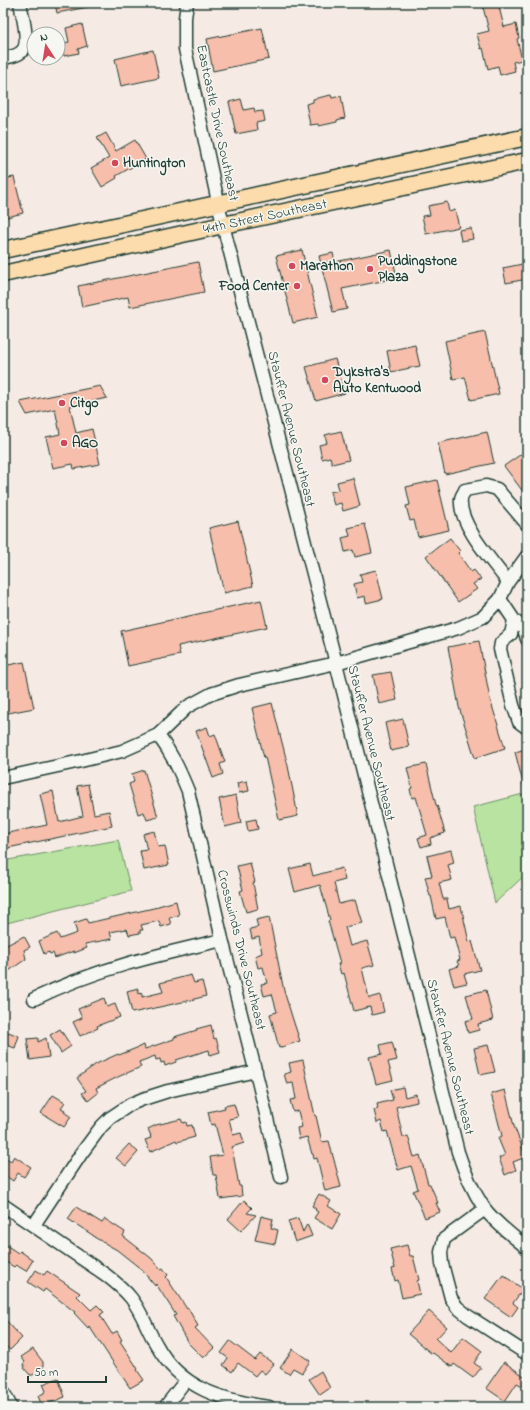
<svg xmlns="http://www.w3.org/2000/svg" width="530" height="1410" font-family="'Indie Flower',sans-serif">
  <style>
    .green { fill: #b9e3a0; stroke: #6c906a }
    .building { fill: #f6beab; stroke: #1f3d34 }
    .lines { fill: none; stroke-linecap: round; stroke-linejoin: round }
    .minor-casing { stroke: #1f3d34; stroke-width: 15 }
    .major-casing { stroke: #1f3d34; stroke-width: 19 }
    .minor { stroke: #f6f6f2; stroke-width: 12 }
    .major { stroke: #fcdcac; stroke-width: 16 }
    .poi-dot { fill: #d1495b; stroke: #f6f6f2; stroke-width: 1.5 }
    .labels { text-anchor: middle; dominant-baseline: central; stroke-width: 3; stroke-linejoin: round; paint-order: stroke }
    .street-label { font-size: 14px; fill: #1f3d34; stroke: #f6f6f2 }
    .poi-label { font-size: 14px; font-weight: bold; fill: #1f3d34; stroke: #f6f6f2; text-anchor: start }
  </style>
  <rect width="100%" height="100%" fill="#f6ebe4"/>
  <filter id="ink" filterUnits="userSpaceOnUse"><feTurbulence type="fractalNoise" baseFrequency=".025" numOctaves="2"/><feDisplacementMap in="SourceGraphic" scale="8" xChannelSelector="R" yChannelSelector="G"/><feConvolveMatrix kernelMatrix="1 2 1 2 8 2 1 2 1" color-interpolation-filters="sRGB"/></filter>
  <g filter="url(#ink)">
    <path class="green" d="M527,793V873L495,903L473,807Z
      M118,840L131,891L3,924V861Z"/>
    <path class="building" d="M55,3H87L88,7L57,13Z
      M482,3H498L504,27L516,24L519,38L517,39L522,60L513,62L515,71L500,75L498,66L488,69L483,48L481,49L477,34L489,31Z
      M82,24L87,46L78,49L79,53L64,56L61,44L69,42L66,28Z
      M262,28L269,59L213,71L207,39Z
      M153,50L159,78L121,86L115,59Z
      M331,95L332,98L341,96L345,118L337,120V122L319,126L318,124L310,125L306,104L313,102V99Z
      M241,99L244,110L254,108L255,112L263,111L265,121L256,123L257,130L236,134L229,102Z
      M106,133L116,151L135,140L146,159L116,176L117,178L102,187L91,168L109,158L97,138Z
      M14,177L23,213L3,218V179Z
      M447,202L449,212L455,210L459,227L426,234L422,216L430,215L428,206Z
      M471,228L473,239L461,241L459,230Z
      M302,250L318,317L293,323L276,256Z
      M391,250L397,278L342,289L347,309L333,312L319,256L333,253L335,262Z
      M198,262L204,292L130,307L128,297L82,307L78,286Z
      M527,263V279L506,283L503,268Z
      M485,332L499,394L471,400L465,377L453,379L445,341Z
      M415,345L420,366L391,372L387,351Z
      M335,359L345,393L316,401L306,367Z
      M100,386L107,398L70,406L76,433L92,429L100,464L74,469L73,464L53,468L46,437L60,434L55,409L27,415L20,402Z
      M341,431L349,460L332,464L330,457L322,459L319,445L327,443L325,435Z
      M487,432L494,463L445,474L438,443Z
      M527,450V497L504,466Z
      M353,478L360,506L343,511L341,503L334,505L330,492L339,490L337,482Z
      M437,480L449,530L418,537L414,520L410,521L406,506L410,505L406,487Z
      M238,521L253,586L224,593L209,528Z
      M365,524L372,553L355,557L353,550L345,552L342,538L350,536L348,528Z
      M450,538L460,551L458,553L471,572L474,570L481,579L473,584L477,589L458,602L426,556Z
      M376,570L383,599L366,603L365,596L357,598L354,584L362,582L360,574Z
      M261,600L267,627L178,646L180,655L128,666L121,631Z
      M479,641L490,699L505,748L475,758L459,707L448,647Z
      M24,662L34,708L3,714V666Z
      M391,672L397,700L379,704L373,675Z
      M272,703L288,766L298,816L279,820L265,757L264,758L252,708Z
      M403,719L409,747L391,751L385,723Z
      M207,727L210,736L215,734L225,762L220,764L223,774L213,778L196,731Z
      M526,749L527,754V787H524L515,752Z
      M426,764L436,805H437L445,833L430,838L431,844L421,847L418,838L427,835L416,797L412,798L410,789L412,788L407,768Z
      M144,770L158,817L147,820L144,812L138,814L129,784L134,782L132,774Z
      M247,781L249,791L239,793L237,783Z
      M88,784L94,814L109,811L112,826L3,849V834L47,825L40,794L53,791L59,822L83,816L77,786Z
      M236,795L241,823L225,827L219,799Z
      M256,819L258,829L248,831L246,821Z
      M154,831L158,847L165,846L169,865L144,870L140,851L147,850L143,834Z
      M451,850L454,863L448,865L452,880L439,883L443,899H447L449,909L461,906L469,942L472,941L480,970L464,974L467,983L454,986L449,969L459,966L457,961L460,960L454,937L450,938L445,917L436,919L431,896H430L425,877L432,876L427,856Z
      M250,863L255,882L253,883L258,909L246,912L240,891L243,890L237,866Z
      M310,864L313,876L342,868L345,880L334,883L339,904L355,900L362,923L345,927L350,946L367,941L374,965L362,968L369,998L380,995L384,1012L372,1015L370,1007L354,1011L344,973L341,974L338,964L340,963L331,931L328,921L330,920L320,885L295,892L289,869Z
      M176,901L179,915L169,918L171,924L161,927L159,921L141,925L143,930H140V933L129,935L127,929L110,932L112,939L85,944L87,948L74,953V951L55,958L53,953L50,954L49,952L44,954L39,941L57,933L60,939L77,933L74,923L86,919L88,923L158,907V906Z
      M269,917L284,991L294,1023L300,1041L279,1048L270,1014L277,1012L272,994L264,996L261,984L267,983L263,967L258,968L255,956L262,953L259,937L252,939L250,929L258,927L256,920Z
      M24,936L30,947L24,950L26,959L3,975V947Z
      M191,975L194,983L202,981L206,996L187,1001L132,1013L127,991L138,988L139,994L142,993V997L163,992L160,983Z
      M486,990L493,1020L478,1024L479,1030L468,1033L465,1021L473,1019L466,995Z
      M104,998L107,1007L115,1004L120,1017L97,1026L98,1028L80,1036L73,1022L82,1018L78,1009Z
      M211,1025L214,1039L216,1038L220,1052L210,1055L209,1050L176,1060V1062L165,1066L164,1062L161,1063L160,1059L156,1060L155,1056L139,1062L141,1067L120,1076L96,1088L98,1093L88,1101L82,1093L86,1091L77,1078L96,1064L118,1054L119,1055L144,1045L145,1049L174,1039V1037L197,1030L196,1029Z
      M60,1029L71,1046L61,1053L50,1035Z
      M8,1032L19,1036L15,1048L3,1044Z
      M38,1038V1042L46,1038L49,1057L30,1060L27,1039Z
      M392,1042L397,1060L388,1062L393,1080L376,1084L369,1057L382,1054L380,1045Z
      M488,1045L495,1072L480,1075L474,1048Z
      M303,1060L315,1116H316L322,1142L329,1141L341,1187L325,1191L317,1158L314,1159L313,1154H312L307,1137L299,1139L297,1128L302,1127L298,1111L293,1112L290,1100L296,1099L293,1083L287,1084L284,1074L291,1072L289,1063Z
      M403,1087L405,1097L416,1094L417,1102L396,1107L403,1137L408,1136L414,1157L420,1155L428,1184H430L438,1203H436L440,1212L425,1218L413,1191L418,1189L411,1166L398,1170L387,1131L384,1132L381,1121L377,1123L374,1110L378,1109L377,1104L393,1100L390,1090Z
      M505,1090L514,1126L526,1157L513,1162L516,1170L505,1175L499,1158L505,1155L498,1138L502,1136L491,1094Z
      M53,1095L65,1102L61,1108L65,1110L64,1112L71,1117L64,1127L41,1113Z
      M234,1104L238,1117L229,1119L233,1135L241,1133L244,1143L232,1147L239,1186H241L242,1196L220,1199L216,1175H213L210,1157L223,1155L215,1124L211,1125L208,1112L225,1108L224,1106Z
      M181,1119L183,1123L186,1122L187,1126L192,1125L195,1137L177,1142L176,1140L150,1152L145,1140L151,1138L150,1136H151L148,1129L156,1125Z
      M129,1144L138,1152L126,1166L116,1158Z
      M3,1156L11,1161L14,1156L31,1167L24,1177L18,1173L13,1181L3,1174Z
      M319,1194L331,1201L328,1206L341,1214L332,1229L314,1218L318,1212L315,1210L316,1209L312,1206Z
      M244,1200L252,1208L247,1213L256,1215L241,1231L228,1219Z
      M76,1207L102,1223L105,1219L125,1232L123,1236L151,1258L161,1269L163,1268L168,1275L166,1277L187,1309L188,1308L198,1326L195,1328L214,1348L203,1358L188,1343L173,1316L176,1315L156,1284L155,1286L141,1269L117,1250L94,1237V1236L68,1219Z
      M261,1216L273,1219L271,1228L278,1230L275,1244L255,1240Z
      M298,1218L303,1232L307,1224L312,1236L295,1242L288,1221Z
      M3,1243L18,1253L20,1251L33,1260L26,1271L16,1265L14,1267L3,1260Z
      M407,1245L410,1256H413L419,1280L417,1281L420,1294L402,1298L398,1280L395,1281L392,1269L395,1268L390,1249Z
      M36,1270L44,1275L47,1271L80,1293L77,1296L91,1310L97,1305L104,1312L100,1315L112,1334L117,1331L122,1340L120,1341L138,1369L137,1370L144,1380L130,1388L89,1326L88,1328L74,1313L75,1312L45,1289L43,1292L28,1282Z
      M503,1275L523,1289L513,1303L518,1307L511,1317L485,1299Z
      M429,1311L447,1327L436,1339L451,1353L463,1337L482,1351L474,1363L481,1368L473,1378L454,1364L452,1367L433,1353L432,1354L408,1334Z
      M3,1317L22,1338L10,1350L3,1344Z
      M230,1341L255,1360L260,1354L274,1364L265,1374L260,1370L255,1376L238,1363L232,1372L223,1365L228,1358L221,1353Z
      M33,1349L43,1362V1368L33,1375H30L24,1368L25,1367L23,1364L25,1362L21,1357Z
      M293,1349L310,1361L302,1373L293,1368L289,1374L280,1368Z
      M504,1362L527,1378L522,1386L517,1383L505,1401L486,1388Z
      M321,1371L330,1388L320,1395L309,1379Z
      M58,1378L65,1397L42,1406L38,1396L44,1393V1392L46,1391L43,1384Z"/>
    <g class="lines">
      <g class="minor-casing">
        <path id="minor" d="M187,3L185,18V49L223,225L336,663L458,1152C464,1171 473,1191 484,1208C495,1223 513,1236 527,1248
          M3,58C9,57 17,56 21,52C31,45 22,14 20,3
          M508,582C493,562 458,524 461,499C461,496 464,493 465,490L486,486L497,489L527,524
          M500,599L514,620L524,629L527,639
          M514,620L511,634L501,643L500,649L513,705L519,722L527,728
          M158,735C172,754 179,769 188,791L222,939L259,1085L281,1177
          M3,778L81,761L122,751L158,735L187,707L211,694L239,685L336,663L458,628L483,617L500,599L508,582L527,556
          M34,999C95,969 157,955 222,940
          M3,1205L106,1275C115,1282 124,1289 131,1298C142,1312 147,1329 156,1344C180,1389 222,1400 269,1407
          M485,1209L444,1239L441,1252L442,1264L451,1298L457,1307L468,1316L527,1354
          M34,1225L81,1154L101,1127L110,1118L131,1104L143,1099L168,1091L256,1071
          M3,1391L11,1407
          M165,1407L186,1380"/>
      </g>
      <g class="major-casing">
        <path id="major" d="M3,250L527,137
          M3,274L223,225L527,161"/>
      </g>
      <use href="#minor" class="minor"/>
      <use href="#major" class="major"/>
    </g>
  </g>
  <g class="poi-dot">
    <circle cx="115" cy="163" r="4"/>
    <circle cx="292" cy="266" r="4"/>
    <circle cx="370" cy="269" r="4"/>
    <circle cx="297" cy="286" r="4"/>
    <circle cx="325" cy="380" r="4"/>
    <circle cx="62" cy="403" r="4"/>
    <circle cx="64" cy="443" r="4"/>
  </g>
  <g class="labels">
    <g class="street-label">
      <text transform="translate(217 123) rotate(78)">Eastcastle Drive Southeast</text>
      <text transform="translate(265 217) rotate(-12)">44th Street Southeast</text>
      <text transform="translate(291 429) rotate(76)">Stauffer Avenue Southeast</text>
      <text transform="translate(371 743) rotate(76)">Stauffer Avenue Southeast</text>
      <text transform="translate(241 950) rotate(76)">Crosswinds Drive Southeast</text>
      <text transform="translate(450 1057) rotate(76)">Stauffer Avenue Southeast</text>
    </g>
    <g class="poi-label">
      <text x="123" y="163">Huntington</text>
      <text x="378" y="261">Puddingstone<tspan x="378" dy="16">Plaza</tspan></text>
      <text x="300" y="266">Marathon</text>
      <text x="289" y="286" text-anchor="end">Food Center</text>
      <text x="333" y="372">Dykstra's<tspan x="333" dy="16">Auto Kentwood</tspan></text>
      <text x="70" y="403">Citgo</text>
      <text x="72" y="443">AGO</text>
    </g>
  </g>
  <rect width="530" height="1410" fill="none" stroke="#f6f6f2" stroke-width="16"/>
  <rect x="8" y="8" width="514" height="1394" fill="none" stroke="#1f3d34" stroke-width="1.5" filter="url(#ink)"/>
  <g transform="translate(46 46) rotate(348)"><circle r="19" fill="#f6f6f2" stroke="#a0aca6"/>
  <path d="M0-3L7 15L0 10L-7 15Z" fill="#d1495b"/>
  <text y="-6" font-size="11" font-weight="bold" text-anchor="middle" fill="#1f3d34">N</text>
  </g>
  <path d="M28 1376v6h78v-6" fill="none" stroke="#1f3d34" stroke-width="2"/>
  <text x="34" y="1376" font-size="12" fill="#1f3d34" stroke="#f6f6f2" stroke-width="3" paint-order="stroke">50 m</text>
</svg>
